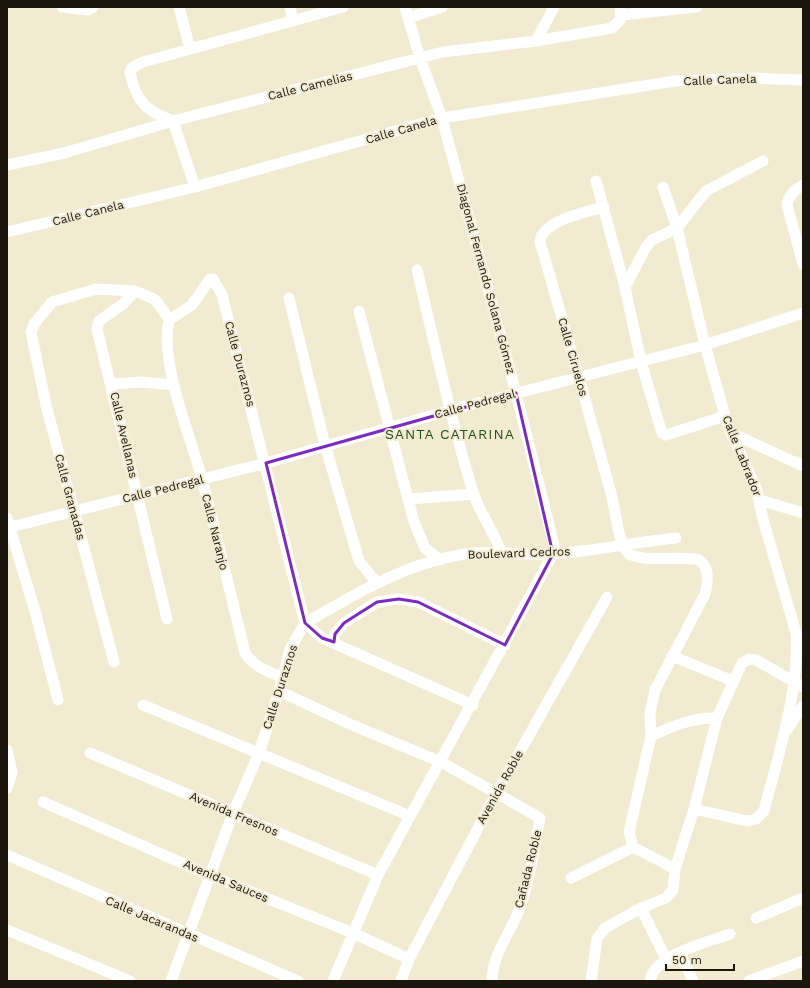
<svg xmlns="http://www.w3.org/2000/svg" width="810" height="988" font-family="'Work Sans',sans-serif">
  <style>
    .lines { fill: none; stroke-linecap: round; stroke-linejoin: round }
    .minor { stroke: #fff; stroke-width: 11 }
    .marked { fill: none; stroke: #7b2cbf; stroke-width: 3; stroke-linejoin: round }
    .labels { text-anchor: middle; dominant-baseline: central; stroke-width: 4; stroke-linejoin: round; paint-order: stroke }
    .street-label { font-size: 12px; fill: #1b170f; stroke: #f3ead2 }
    .quarter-label { font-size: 14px; letter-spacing: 1px; fill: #1f5019; stroke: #f3ead2 }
  </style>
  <rect width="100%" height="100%" fill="#f3ead2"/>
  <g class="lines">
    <path class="minor" d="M62,7L88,10L93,7
      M179,7L190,49
      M290,7L293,20
      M621,15L697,7
      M408,18L442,7
      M536,41L554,7
      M173,121C146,111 136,102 130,72L133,67L143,62L343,7
      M173,121L195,187
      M7,165L64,153L173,121L443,52L536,41L612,28L620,20L621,7
      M596,181L625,287L641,362L662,433L666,435L725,416
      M803,185C794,190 789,195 787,205L803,264
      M663,187L677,228L705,345L725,416L731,433L756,488L763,519L796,633C800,689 778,756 764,811L756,819L747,821L694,809
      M604,207C586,212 541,221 540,242C565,327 589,412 612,497C615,510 619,547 629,554C645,563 680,555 699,560C710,568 708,582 705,594L655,690L650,713L651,736
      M7,232L195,187L442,118L675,81L752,78L803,80
      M417,270C435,345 451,421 474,495C481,515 494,532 501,552
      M625,287L646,247L652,240L677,228L706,191L763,161
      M135,291L123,304L99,321L97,329L167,619
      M289,298L325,445L359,561L377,583
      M359,311L414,522L425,548L440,560
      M169,320L192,305L210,279H213L222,295L305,623L290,649L279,691L259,753L233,813L171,981
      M169,320C159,361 191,438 202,479C217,537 231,595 245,653C254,667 267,671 282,677
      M112,384L142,382L174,385
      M731,433L803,466
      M409,499L474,494
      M760,500L803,513
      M7,518L35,611L58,700
      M7,528L266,463L451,410L705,345L803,313
      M305,623C354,595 402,565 459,555C491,549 522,556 553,554C595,551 635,542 676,538
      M305,623L322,638L473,705
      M334,642L335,634L344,623L377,602L399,599L418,602L505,645
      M672,656L733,681
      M114,662L46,405L31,332L34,324L52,302L96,289L135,291L154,299L163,310L169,320
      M279,691L352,725L441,762L540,818C534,849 530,881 519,910C509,936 493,952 492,981
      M143,705L410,816
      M787,730L803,706
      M7,750L12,772L7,788
      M90,753L378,875
      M43,802L209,875L353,933L409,959
      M633,847L629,832L651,736C673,726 693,717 717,718
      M633,847L675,869
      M7,855L298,981
      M571,878L633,847
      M641,908L666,959
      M756,918L803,898
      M7,930L130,981
      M680,953L693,981
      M333,981L378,875L553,554L554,545L516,393L442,118L420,58L405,7
      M401,981L409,959L496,794L607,597
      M591,981L597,939L605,928L641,908L666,898L673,890L675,869L694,809L717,718L742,663L749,659L756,660L803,687
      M650,981C654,955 708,942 730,934
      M749,981L803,961"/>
  </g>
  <path class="marked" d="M516,393L553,554L505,645L418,602L399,599L377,602L344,623L335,634L334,642L322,638L305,623L266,463Z"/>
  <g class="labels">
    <g class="street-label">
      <text transform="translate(720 80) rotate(-2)">Calle Canela</text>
      <text transform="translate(310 86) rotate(-14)">Calle Camelias</text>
      <text transform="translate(401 130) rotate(-16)">Calle Canela</text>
      <text transform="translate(88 213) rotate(-14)">Calle Canela</text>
      <text transform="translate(486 279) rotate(75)">Diagonal Fernando Solana Gómez</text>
      <text transform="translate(573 357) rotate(74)">Calle Ciruelos</text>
      <text transform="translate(240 364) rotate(75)">Calle Duraznos</text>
      <text transform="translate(475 404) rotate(-15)">Calle Pedregal</text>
      <text transform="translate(124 435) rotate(77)">Calle Avellanas</text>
      <text transform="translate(742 456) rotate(68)">Calle Labrador</text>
      <text transform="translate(163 489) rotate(-14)">Calle Pedregal</text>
      <text transform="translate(70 497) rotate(75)">Calle Granadas</text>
      <text transform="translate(215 532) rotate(76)">Calle Naranjo</text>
      <text transform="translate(519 553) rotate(-2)">Boulevard Cedros</text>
      <text transform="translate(280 687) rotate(-72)">Calle Duraznos</text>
      <text transform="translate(500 787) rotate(-61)">Avenida Roble</text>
      <text transform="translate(234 814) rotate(23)">Avenida Fresnos</text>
      <text transform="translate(528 869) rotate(-76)">Cañada Roble</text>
      <text transform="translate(226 881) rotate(23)">Avenida Sauces</text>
      <text transform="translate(152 919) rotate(23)">Calle Jacarandas</text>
    </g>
    <g class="quarter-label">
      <text x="450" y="434">SANTA CATARINA</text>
    </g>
  </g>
  <rect width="810" height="988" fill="none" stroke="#1b170f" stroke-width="16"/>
  <path d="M666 964v6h68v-6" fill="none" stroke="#1b170f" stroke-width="2"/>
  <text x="672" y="964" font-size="12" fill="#1b170f" stroke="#f3ead2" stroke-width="3" paint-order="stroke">50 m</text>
</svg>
